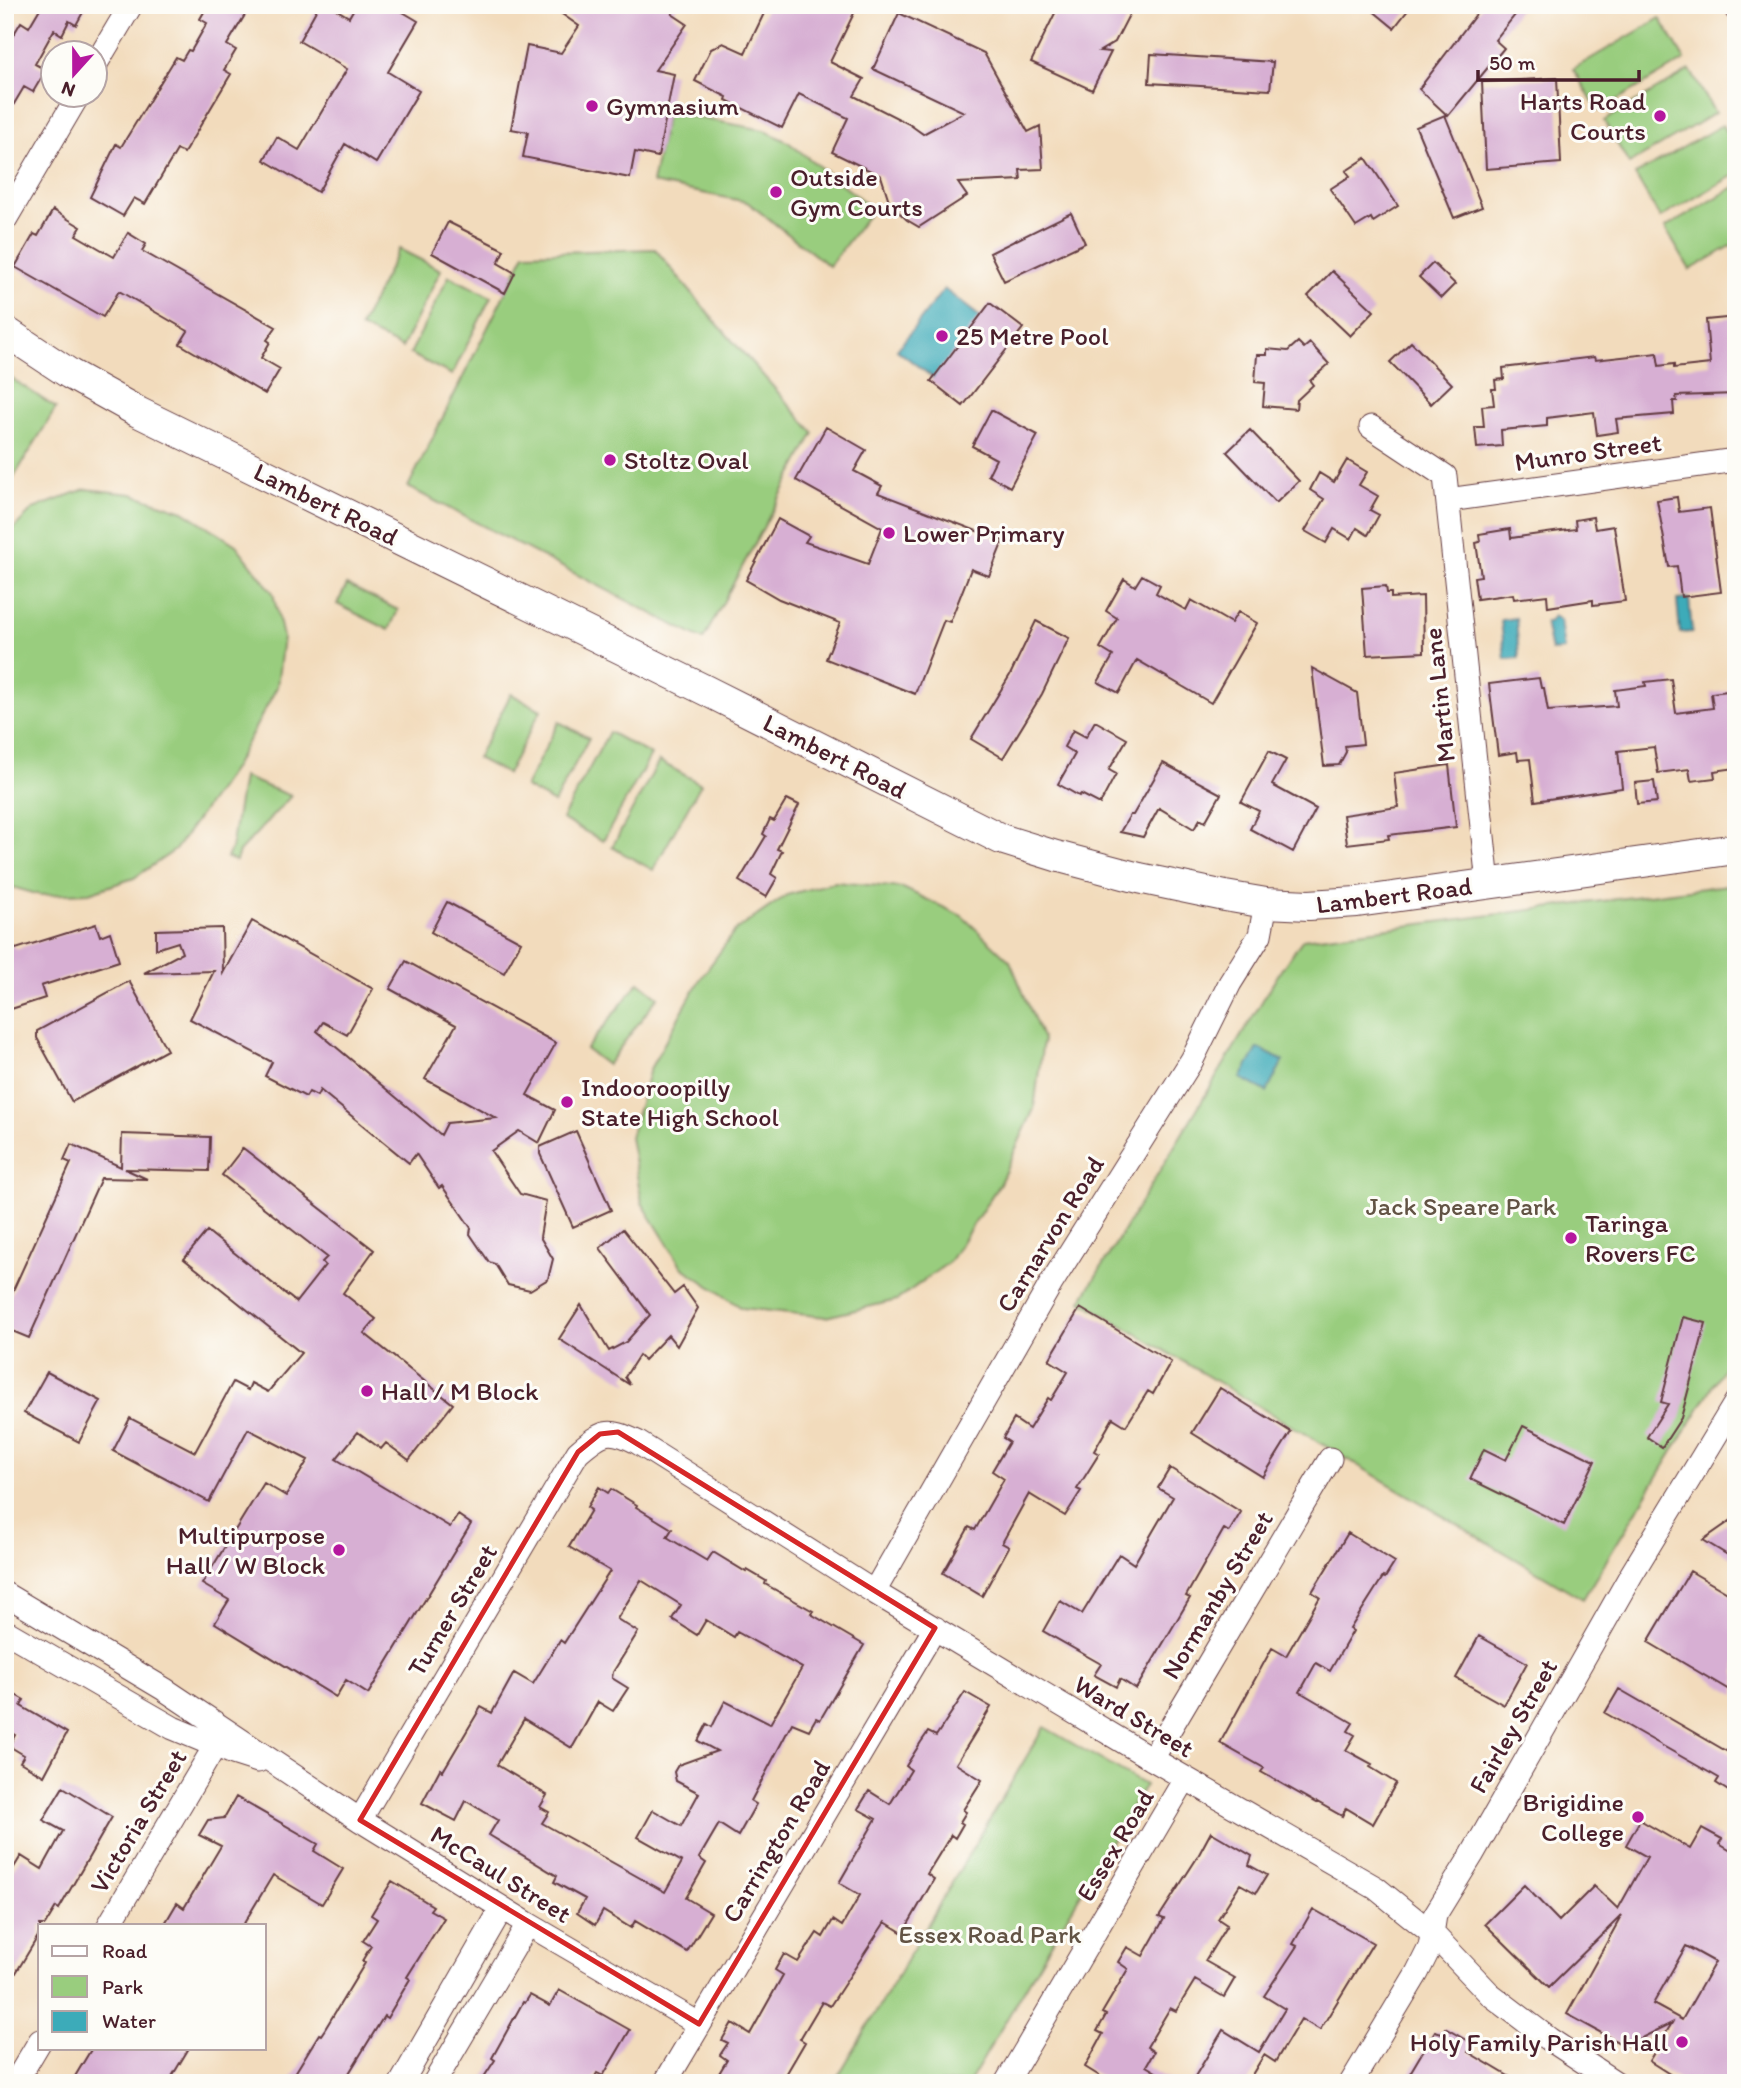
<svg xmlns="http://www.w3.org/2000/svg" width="1741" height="2088" font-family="Itim,sans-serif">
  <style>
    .green { fill: #99cd7e; stroke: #727654; stroke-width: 2 }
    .water { fill: #3cabb9; stroke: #436572; stroke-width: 2 }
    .building { fill: #d7afd3; fill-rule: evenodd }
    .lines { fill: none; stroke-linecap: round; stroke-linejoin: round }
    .minor-casing { stroke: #633b41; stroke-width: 25 }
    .major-casing { stroke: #633b41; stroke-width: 32 }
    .minor { stroke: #fff; stroke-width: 23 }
    .major { stroke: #fff; stroke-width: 30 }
    .marked { fill: none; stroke: #d62828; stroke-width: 5; stroke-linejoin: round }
    .poi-dot { fill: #b5179e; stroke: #fdfcf7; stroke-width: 2.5 }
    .labels { text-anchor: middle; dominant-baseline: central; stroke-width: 6; stroke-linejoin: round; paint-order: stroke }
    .poi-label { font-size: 26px; fill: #4a1f2b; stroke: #fdfcf7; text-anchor: start }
    .street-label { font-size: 26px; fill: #4a1f2b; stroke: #fdfcf7 }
    .park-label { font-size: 26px; fill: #625344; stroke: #fdfcf7 }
  </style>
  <rect width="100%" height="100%" fill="#fdfcf7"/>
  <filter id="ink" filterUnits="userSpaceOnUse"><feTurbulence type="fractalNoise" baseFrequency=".0143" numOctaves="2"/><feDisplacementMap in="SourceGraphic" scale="14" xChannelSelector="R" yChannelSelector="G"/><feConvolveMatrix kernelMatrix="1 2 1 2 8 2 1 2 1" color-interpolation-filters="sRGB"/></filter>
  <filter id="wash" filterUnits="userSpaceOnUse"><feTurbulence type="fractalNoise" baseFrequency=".00686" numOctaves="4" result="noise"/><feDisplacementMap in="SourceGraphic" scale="28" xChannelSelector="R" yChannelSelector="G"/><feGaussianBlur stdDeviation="1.57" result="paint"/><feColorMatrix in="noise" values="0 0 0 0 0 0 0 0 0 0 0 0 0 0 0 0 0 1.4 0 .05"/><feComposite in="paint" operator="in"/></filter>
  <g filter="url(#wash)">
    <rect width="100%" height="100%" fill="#f2dbbc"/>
    <path class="green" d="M1660,18L1685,60L1598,111L1573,69Z
      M1690,70L1715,113L1629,164L1604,121Z
      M667,112L764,130L788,142L873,209L829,266L747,202L652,183Z
      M1722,125L1736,149V174L1660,218L1635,175Z
      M1736,186V243L1690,270L1665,228Z
      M399,249L441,270L402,348L360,327Z
      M655,249L714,320L814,433L703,640L408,487L525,253Z
      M449,276L491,297L452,375L410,354Z
      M5,374L56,408L5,492Z
      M85,489L132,494L183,511L236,545L273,593L283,637L277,687L233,769L175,850L134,878L89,893L40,895L5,885V537L33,509Z
      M347,585L398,610L389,630L337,604Z
      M511,694L541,710L507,774L477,758Z
      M559,722L589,738L554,803L525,787Z
      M609,732L651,755L603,841L562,819Z
      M659,761L701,784L653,870L612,847Z
      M243,777L291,796L239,852L236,861L227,858L231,849Z
      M835,882L903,888L962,916L1010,961L1043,1040L1034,1109L1000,1183L949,1262L897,1300L826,1317L742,1308L682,1267L642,1203L630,1137L650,1069L699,981L735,931L787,895Z
      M1736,884V1348L1583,1599L1081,1301L1281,970L1303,939Z
      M639,982L658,997L607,1065L586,1049Z
      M1044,1727L1145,1785L969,2083H834Z"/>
    <path class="water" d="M944,289L988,323L940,383L897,350Z
      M1689,599L1692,632L1680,633L1677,600Z
      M1553,616L1560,620L1564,650L1551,651L1545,622H1549Z
      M1516,618L1519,658L1505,659L1501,620Z
      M1258,1048L1283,1061L1267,1092L1241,1078Z"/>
    <g id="blocks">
      <path class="building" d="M42,5H87L76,25L69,21L62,35L54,30L35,64L46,70L33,92L24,87L5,119V49L21,22L29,27Z
        M208,5H251L227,45L236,50L224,70L231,74L184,153L177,150L145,204L134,198L123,216L90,197L116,144L121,147L176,57L182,60L188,50L191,51L207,23L200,19Z
        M319,5H329L349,17L356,5H391L418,21L388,72L419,91L376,163L345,144L318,192L264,160L277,137L299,150L347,69L299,41Z
        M549,5H678L672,14L687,24L655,70L674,74L658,157L635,152L630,178L523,157L528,132L511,129L527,46L561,53L579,26Z
        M768,5H858L830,62L864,79L854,96L909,124L923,134L964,112L873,69L899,13L984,53L1028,132L1040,126L1043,169L1020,170L1021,180L958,183L967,196L919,227L907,220L890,204L881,176L832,152L848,118L799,94L782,128L726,100L727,97L695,81L711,49L723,43L745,53Z
        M1059,5H1113L1130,13L1115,42L1100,51L1111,52L1092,90L1031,62Z
        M1366,5H1412L1394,28Z
        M1483,5H1523L1495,40L1504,48L1448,116L1419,89Z
        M1151,54L1273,62L1270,90L1149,83Z
        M1557,78L1561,163L1486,169L1482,82Z
        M1445,115L1482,207L1454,218L1416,127Z
        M1366,158L1398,206L1373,222L1371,218L1356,227L1330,189L1350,176L1346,171Z
        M53,210L81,227L76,235L114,257L128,233L146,244L142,251L276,327L267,340L270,342L261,358L280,369L265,394L180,344L188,331L119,291L103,317L15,267L34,234L38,236Z
        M1071,213L1085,243L1004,281L990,253Z
        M448,222L504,250L498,263L515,273L505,293L432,253Z
        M1433,263L1455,284L1441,298L1419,277Z
        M1332,271L1374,311L1350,336L1308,296Z
        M990,303L1023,328L963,406L931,381Z
        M1736,317V394L1676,396L1677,401H1673L1674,414L1616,419L1618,432L1597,435L1594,412L1547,418V426L1501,430L1502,446L1477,448L1475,427H1484L1482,406L1494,405L1492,389H1496L1495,380L1504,379L1503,368L1594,357L1595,360L1657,353L1659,366L1674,364V368L1710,364L1706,320Z
        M1298,342L1304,348L1310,343L1329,364L1310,381L1313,385L1297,400L1296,409L1263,406L1265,383L1255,382L1257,355H1267V349L1288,351Z
        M1411,342L1452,384L1431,404L1390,362Z
        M991,410L1038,435L1010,487L988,475L996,459L972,446Z
        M826,427L866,450L854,471L882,486L878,493L1003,541L989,576L971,569L950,622L944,620L915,694L826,659L840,623L779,599L746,580L778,519L809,536L805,542L868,564L882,528L796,480Z
        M1250,430L1299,481L1276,503L1227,452Z
        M1347,460L1367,472L1359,485L1378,496L1370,510L1379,515L1368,535L1357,528L1351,539L1334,529L1326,543L1305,531L1324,499L1310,490L1319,473L1334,482Z
        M1677,497L1679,512L1710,508L1721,592L1681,597L1677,566L1669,567L1657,500Z
        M1593,517L1595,529L1614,526L1625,601L1593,605V600L1548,607L1547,595L1514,599L1513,594L1477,599L1474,577L1481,576L1476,543L1480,542L1479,534L1510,529L1511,538L1576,529L1575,520Z
        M1142,575L1160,585L1156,593L1186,610L1191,600L1231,623L1238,612L1257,623L1211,703L1137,660L1119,693L1098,682L1113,656L1100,648L1117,618L1106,611L1124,579L1135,586Z
        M1386,586L1387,593H1391V598L1423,596L1424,652L1367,655L1362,588Z
        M1036,621L1069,638L1042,694L1003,758L971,739L1010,675Z
        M1312,668L1357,693L1363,744L1345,746L1346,752L1339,765L1324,766Z
        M1539,678L1541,688H1544L1548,711L1617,706L1615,690L1646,686L1645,682L1671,679L1676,713L1713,708L1711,693L1736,690V768L1714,771L1715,778L1691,781L1689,769L1658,773L1654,747L1618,751L1622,788L1535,801L1530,759L1518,760L1517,752L1498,755L1489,684Z
        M1095,721L1127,739L1109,770L1116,774L1100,804L1081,794L1079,796L1058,784L1075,754L1064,747L1073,730L1086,737Z
        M1269,751L1286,760L1272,785L1316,809L1293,852L1250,829L1259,811L1241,802Z
        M1163,763L1221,794L1205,822L1200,819L1194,829L1159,808L1143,837L1120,832L1130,815H1133Z
        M1449,765L1456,827L1388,835L1389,839L1347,844L1343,815L1398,807L1394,773Z
        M1654,781L1657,802L1637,804L1635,783Z
        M787,799L799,805L777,849L782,851L771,874L777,878L766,897L739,881L766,836L763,834L770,819L774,821Z
        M447,902L521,942L504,973L431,932Z
        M252,921L373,989L347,1035L323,1022L317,1031L441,1135L447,1123L496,1118L425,1079L456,1025L390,989L406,961L556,1043L527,1095L555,1110L539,1143L519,1131L491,1151L520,1194L546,1201L540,1237L553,1259L548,1279L530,1290L508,1285L495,1264L489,1262L470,1234L471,1228L442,1186L439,1188L416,1154L409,1163L320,1090L317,1096L309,1092L306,1097L265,1076L272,1062L190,1019L214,971L144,973L182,953L178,942L156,949V930L222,928L223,973Z
        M96,924L100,936L110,932L119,961L41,986L45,998L5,1011V940L16,949Z
        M129,981L167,1050L72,1102L37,1038V1031Z
        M576,1131L611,1210L573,1227L540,1154V1147Z
        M122,1134L210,1137L209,1171L125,1169L147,1179L101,1178L29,1338L5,1328V1308L71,1163L64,1160L71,1144L121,1167Z
        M243,1148L374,1250L343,1293L376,1319L364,1333L453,1404L409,1460L386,1443L381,1449L358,1432L336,1459L450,1527L458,1515L471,1524L368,1694L346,1680L336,1697L215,1623L229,1600L202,1584L264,1483L286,1496L308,1460L248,1429L209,1502L113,1451L130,1418L195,1452L233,1382L248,1390L251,1383L268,1392L301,1353L184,1259L207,1231L296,1302L325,1265L322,1262L327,1257L222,1175Z
        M623,1229L674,1294L683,1287L698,1308L677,1346L668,1335L644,1360L639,1355L625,1377L630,1385L559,1339L581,1305L609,1351L626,1342L650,1315L600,1248Z
        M1080,1308L1171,1362L1153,1394L1148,1391L1126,1426L1113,1418L1094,1451L1099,1454L1077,1489L1081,1491L1065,1516L1029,1494L1002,1543L1009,1547L982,1596L943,1573L969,1527L975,1530L1004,1479L992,1471L1009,1442L1003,1438L1014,1419L1029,1429L1048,1398L1051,1400L1068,1372L1049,1360Z
        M1683,1317L1706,1323L1681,1418L1662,1447L1647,1437L1668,1404L1661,1402Z
        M47,1372L101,1401L79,1442L24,1413Z
        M1220,1388L1291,1432L1263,1477L1192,1433Z
        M1523,1426L1595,1461L1564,1525L1470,1479L1484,1449L1506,1460Z
        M1170,1468L1241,1512L1229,1532L1224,1529L1186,1596L1190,1598L1136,1689L1120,1679L1116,1687L1094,1675L1101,1664L1043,1631L1060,1601L1082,1614L1119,1554L1134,1564L1173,1497L1158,1488Z
        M599,1487L608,1493L611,1489L637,1505L636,1507L672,1529L667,1537L707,1561L713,1552L746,1572L747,1570L766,1581L765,1584L813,1611L811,1614L864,1645L820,1720L816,1718L809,1730L792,1723L751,1801L756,1804L738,1836L719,1824L699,1858L706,1863L686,1898L711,1913L687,1952L635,1921L631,1928L603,1911L595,1925L577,1913L585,1899L554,1882L557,1876L489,1835L498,1820L466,1801L456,1821L422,1803L440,1769L443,1771L481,1707L492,1713L514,1673L533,1684L560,1640L564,1643L610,1571L569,1547L591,1510L587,1507ZM641,1580L681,1605L672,1619L697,1635L706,1620L734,1637L737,1632L802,1668L770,1724L725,1701L712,1727L707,1724L698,1741L717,1751L678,1765L674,1772L676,1781L699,1793L681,1826L653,1810L638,1837L682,1862L665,1892L542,1823L549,1812L540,1807L547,1795L497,1765L524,1719L572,1748L598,1702L613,1711L628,1688L612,1678L613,1672L638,1632L617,1619Z
        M1736,1517V1560L1703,1540Z
        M1348,1533L1395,1562L1385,1578L1383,1577L1350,1629L1353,1631L1330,1671L1316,1663L1300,1692L1353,1723L1348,1731L1355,1735L1346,1750L1372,1764L1370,1767L1396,1783L1373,1824L1346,1808L1342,1816L1317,1802L1316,1803L1261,1772L1264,1768L1220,1743L1272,1648L1286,1656L1320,1597L1312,1592Z
        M1690,1571L1736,1598V1694L1648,1642Z
        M1479,1636L1527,1663L1504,1705L1456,1678Z
        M5,1689L24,1700L21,1706L67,1733L44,1776L20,1762L24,1755L9,1746L15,1735L7,1730L5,1732Z
        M1619,1689L1733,1755L1736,1751V1796L1716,1783L1719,1778L1605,1713Z
        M965,1692L991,1707L956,1764L982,1780L963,1810L966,1812L960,1822L963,1824L955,1838L951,1835L927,1874L934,1879L903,1933L885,1922L830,2006L822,2002L800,2039L805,2042L781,2083H731L718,2075L727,2060L720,2055L728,2043L722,2040L732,2023L750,2034L783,1975L775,1970L784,1954L798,1962L817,1933L823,1937L833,1920L842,1926L860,1895L839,1883L876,1819L858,1809L869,1791L890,1804L911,1770L906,1766L921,1742L928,1732L936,1736Z
        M63,1787L112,1817L59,1909L56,1907L45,1925H40V1933L5,1991V1882L21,1856L42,1869L63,1831L43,1820Z
        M236,1797L318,1844L314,1851L343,1869L322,1904L273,1875L243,1925H164L177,1903L184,1908L221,1846L199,1835L208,1820L224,1818Z
        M1640,1820L1690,1849L1702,1828L1722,1839L1719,1844L1736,1854V2083H1684L1649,2061L1672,2023L1625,2046L1567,2014L1622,1915L1549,1987L1485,1924L1524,1885L1559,1921L1594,1886L1618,1909L1647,1857L1626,1845ZM1686,1946L1715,1962L1682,2020L1653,2004Z
        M1211,1832L1252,1856L1249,1865L1267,1875L1256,1893L1240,1884L1218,1919L1227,1925L1205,1961L1235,1978L1224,1997L1195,1980L1176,2011L1170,2008L1147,2047L1154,2052L1146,2066L1174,2083H1111L1085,2067L1103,2034L1097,2031L1106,2015L1102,2013L1128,1969L1118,1962L1127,1947L1143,1956L1164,1919L1159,1917L1197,1858Z
        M392,1881L433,1906L430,1910L444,1918L407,1977L410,1979L387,2018L384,2016L343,2083H289L319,2034L321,2035L325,2029L365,1963L362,1961L371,1946L363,1941L377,1919L371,1915Z
        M1313,1909L1373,1943L1320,2030L1301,2019L1275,2062L1264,2055L1247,2083H1191L1223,2030L1259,2052L1285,2009L1264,1996L1297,1946L1293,1944Z
        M559,1990L630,2030L603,2076L597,2073L591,2083H493L484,2077L495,2060L492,2058L523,2002L525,2003L530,1995L550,2006Z
        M1445,2028L1473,2044L1468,2052L1520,2083H1404L1435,2031L1442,2033Z
        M92,2048H189L168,2083H71Z"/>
    </g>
  </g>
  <g filter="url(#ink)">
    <use href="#blocks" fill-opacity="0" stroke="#633b41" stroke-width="2"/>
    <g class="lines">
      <g class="minor-casing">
        <path id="minor" d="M1734,5L1736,9
          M94,67L131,5
          M5,220L79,94
          M1371,427L1445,476L1488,884
          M1448,500L1736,460
          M874,1592L1052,1282L1192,1060L1230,983L1260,935L1266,903
          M5,1594L164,1689L360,1820L528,1924L699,2024
          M5,1631L173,1728L233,1753L258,1761
          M1152,1759L1330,1459
          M360,1820L578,1452C602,1432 607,1427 637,1442L874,1592L1152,1759L1376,1888L1433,1934L1490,1994L1549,2039L1616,2083
          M109,1925L215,1746
          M15,2083L40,2041
          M401,2083L502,1908
          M434,2083L528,1924
          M665,2083L935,1628
          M1006,2083L1185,1779
          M1351,2083L1417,1973L1430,1947L1435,1915L1472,1855L1631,1575L1736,1402"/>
      </g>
      <g class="major-casing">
        <path id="major" d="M5,331L70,374L138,412L707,691L1001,839L1056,856L1139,878L1225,896L1266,903L1309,905L1357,902L1736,849"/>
      </g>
      <use href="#minor" class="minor"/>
      <use href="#major" class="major"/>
    </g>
  </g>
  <path class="marked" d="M618,1432L935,1628L699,2024L360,1820L578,1452L600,1434Z"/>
  <g class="poi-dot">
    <circle cx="592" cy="106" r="7"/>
    <circle cx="1660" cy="116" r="7"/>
    <circle cx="776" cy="192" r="7"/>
    <circle cx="942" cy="336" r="7"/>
    <circle cx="610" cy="460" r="7"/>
    <circle cx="889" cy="533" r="7"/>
    <circle cx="567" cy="1102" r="7"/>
    <circle cx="1571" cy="1238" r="7"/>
    <circle cx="367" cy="1391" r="7"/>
    <circle cx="339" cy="1550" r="7"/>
    <circle cx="1638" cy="1817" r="7"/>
    <circle cx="1682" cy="2042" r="7"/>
  </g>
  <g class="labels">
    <g class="poi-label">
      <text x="1646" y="101" text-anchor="end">Harts Road<tspan x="1646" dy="30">Courts</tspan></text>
      <text x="606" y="106">Gymnasium</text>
      <text x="790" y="177">Outside<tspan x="790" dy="30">Gym Courts</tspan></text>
      <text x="956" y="336">25 Metre Pool</text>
      <text x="624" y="460">Stoltz Oval</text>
      <text x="903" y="533">Lower Primary</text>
      <text x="581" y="1087">Indooroopilly<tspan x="581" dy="30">State High School</tspan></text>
      <text x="1585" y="1223">Taringa<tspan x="1585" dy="30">Rovers FC</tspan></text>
      <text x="381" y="1391">Hall / M Block</text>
      <text x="325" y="1535" text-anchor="end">Multipurpose<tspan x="325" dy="30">Hall / W Block</tspan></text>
      <text x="1624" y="1802" text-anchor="end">Brigidine<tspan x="1624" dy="30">College</tspan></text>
      <text x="1668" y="2042" text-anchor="end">Holy Family Parish Hall</text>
    </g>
    <g class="street-label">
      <text transform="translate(1588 452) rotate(-8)">Munro Street</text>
      <text transform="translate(326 504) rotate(26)">Lambert Road</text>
      <text transform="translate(1439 695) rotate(-96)">Martin Lane</text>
      <text transform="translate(835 756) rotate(27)">Lambert Road</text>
      <text transform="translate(1394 895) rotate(-7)">Lambert Road</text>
      <text transform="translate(1050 1234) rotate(-58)">Carnarvon Road</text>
      <text transform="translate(1217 1595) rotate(-59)">Normanby Street</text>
      <text transform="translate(452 1610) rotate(-59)">Turner Street</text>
      <text transform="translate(1134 1716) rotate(31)">Ward Street</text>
      <text transform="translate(1513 1726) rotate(-60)">Fairley Street</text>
      <text transform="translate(138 1821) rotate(-59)">Victoria Street</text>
      <text transform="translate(776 1841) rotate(-59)">Carrington Road</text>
      <text transform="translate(1115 1845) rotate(-59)">Essex Road</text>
      <text transform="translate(501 1874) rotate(32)">McCaul Street</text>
    </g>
    <g class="park-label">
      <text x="1461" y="1206">Jack Speare Park</text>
      <text x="990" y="1934">Essex Road Park</text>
    </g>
  </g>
  <rect width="1741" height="2088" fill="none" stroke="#fdfcf7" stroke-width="28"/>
  <rect x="38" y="1924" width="228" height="126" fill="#fdfcf7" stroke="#b5a4a5" stroke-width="2"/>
  <rect x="52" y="1946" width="35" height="10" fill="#ffffff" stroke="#b5a4a5" stroke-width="2"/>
  <text x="102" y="1958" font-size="21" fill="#4a1f2b">Road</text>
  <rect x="52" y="1976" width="35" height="21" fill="#99cd7e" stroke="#b5a4a5" stroke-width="2"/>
  <text x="102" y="1994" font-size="21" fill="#4a1f2b">Park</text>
  <rect x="52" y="2011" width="35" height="21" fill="#3cabb9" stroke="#b5a4a5" stroke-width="2"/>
  <text x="102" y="2028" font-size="21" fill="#4a1f2b">Water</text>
  <g transform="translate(74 74) rotate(201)"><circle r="33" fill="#fdfcf7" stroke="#b5a4a5" stroke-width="2"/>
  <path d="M0-5L12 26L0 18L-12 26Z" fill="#b5179e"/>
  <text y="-10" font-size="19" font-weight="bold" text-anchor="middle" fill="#4a1f2b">N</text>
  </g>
  <path d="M1478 70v10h161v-10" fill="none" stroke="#4a1f2b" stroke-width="3.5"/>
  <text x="1489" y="70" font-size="21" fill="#4a1f2b" stroke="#fdfcf7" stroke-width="5" paint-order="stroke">50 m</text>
</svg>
